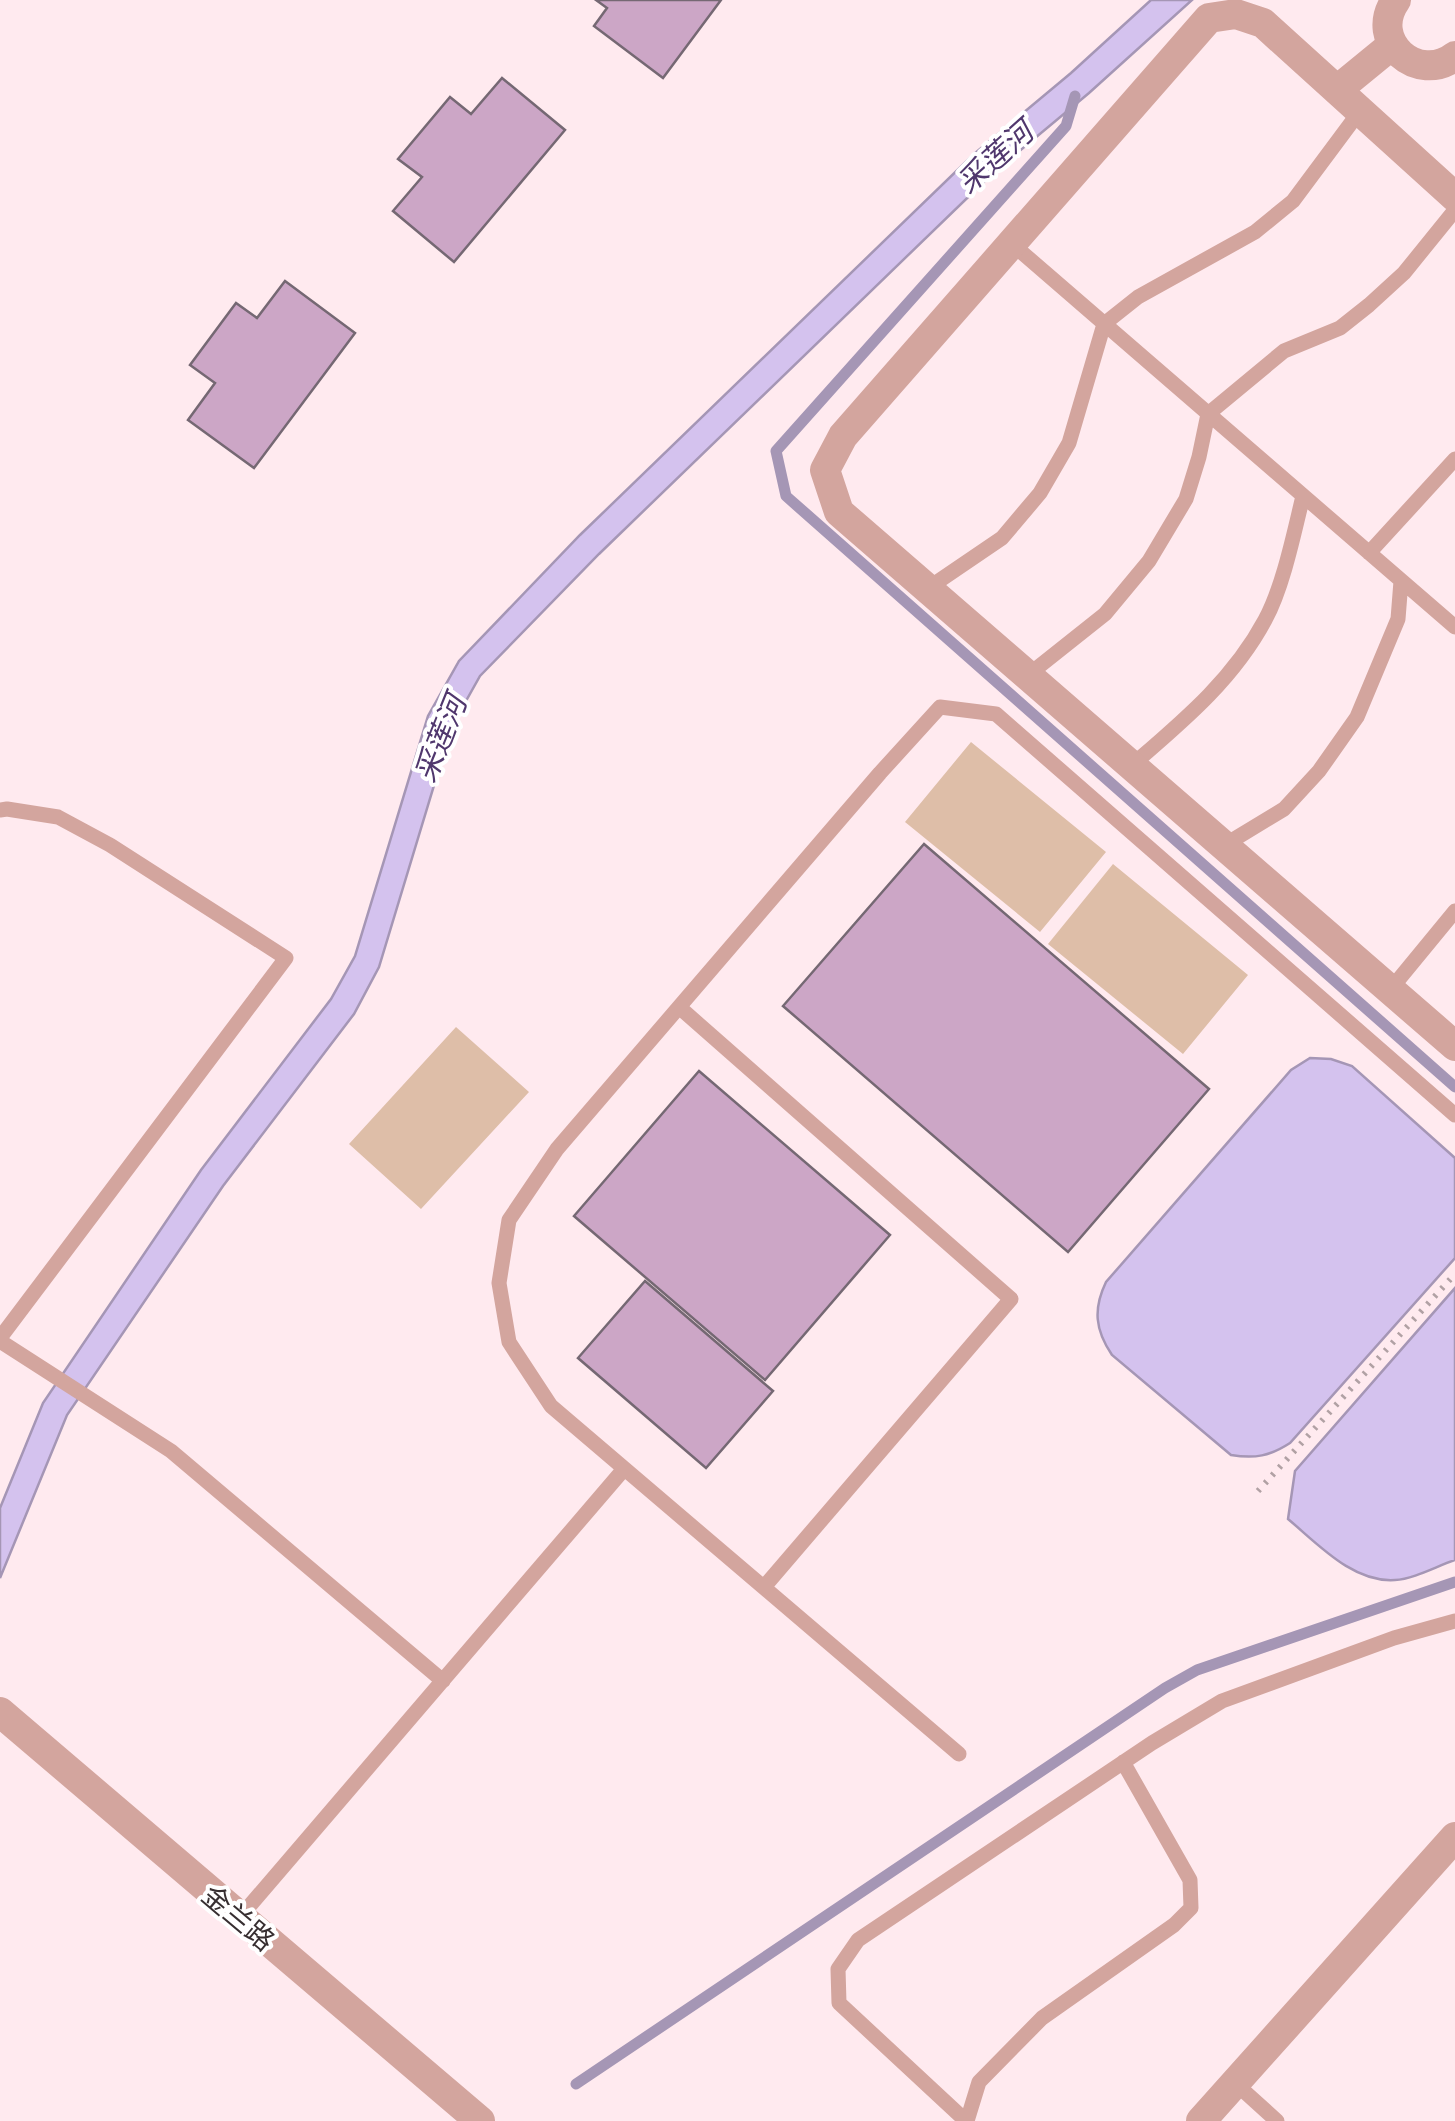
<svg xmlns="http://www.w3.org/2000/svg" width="1455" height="2121" font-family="Lato,'Noto Sans SC',sans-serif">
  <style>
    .green { fill: #debea8 }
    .water { fill: #d4c2ee; stroke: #a596b5; stroke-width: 2.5 }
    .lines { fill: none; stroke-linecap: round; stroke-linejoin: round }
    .stream { stroke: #a596b5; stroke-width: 11 }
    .building { fill: #cca6c6; stroke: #756873; stroke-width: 2.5 }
    .path { stroke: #b1a1a4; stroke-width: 6; stroke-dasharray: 2.5 8; stroke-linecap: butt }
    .service { stroke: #d3a59e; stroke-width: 15 }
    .minor { stroke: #d3a59e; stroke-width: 30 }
    .tertiary { stroke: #d3a59e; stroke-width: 30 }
    .labels { text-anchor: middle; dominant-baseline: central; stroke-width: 8; stroke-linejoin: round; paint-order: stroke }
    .street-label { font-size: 28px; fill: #372f31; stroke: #fff }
    .water-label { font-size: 30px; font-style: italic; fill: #50376d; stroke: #fff }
  </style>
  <rect width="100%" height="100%" fill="#ffeaef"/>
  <path class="green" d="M971,742L1106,852L1040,932L905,822Z
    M1113,864L1248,975L1183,1054L1048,944Z
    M456,1027L529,1092L421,1209L349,1144Z"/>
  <path class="water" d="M1151,0H1192L1089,93L992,174L599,554L480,676L452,726L379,967L354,1014L223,1186L67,1415L0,1578V1508L43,1403L201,1170L331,999L355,956L428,716L459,661L580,535L974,154L1071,73Z
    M1310,1058L1331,1059L1352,1066L1455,1158V1258L1290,1443C1270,1456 1255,1459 1231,1455L1112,1355C1095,1330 1093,1309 1106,1282L1291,1070Z
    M1455,1288V1560C1437,1566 1414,1579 1395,1580C1353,1583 1318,1544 1288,1519L1295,1471Z"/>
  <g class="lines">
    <path class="stream" d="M1075,96L1066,126L776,451L786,496L1455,1087
      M576,2084L1165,1688L1197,1670L1455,1582"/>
  </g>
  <path class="building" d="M596,0H721L663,78L594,26L607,8Z
    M502,78L565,130L454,262L393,211L422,177L398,159L450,97L471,114Z
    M285,281L355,333L254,468L188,420L215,383L190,365L236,303L257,318Z
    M924,844L1209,1089L1068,1252L783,1006Z
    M699,1071L890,1235L765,1380L574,1216Z
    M645,1281L773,1391L706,1468L578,1358Z"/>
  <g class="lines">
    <path class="path" d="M1258,1491L1455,1274"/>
    <path class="service" d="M1011,243L1455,627
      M1369,553L1455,459
      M927,589L1002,538L1040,493L1069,443L1104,324L1138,297L1255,232L1293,201L1360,111
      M1027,676L1105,614L1149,561L1186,499L1199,457L1208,414L1284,351L1340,328L1369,305L1404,273L1455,210
      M1131,766C1182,722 1233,680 1265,620C1283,587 1294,533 1303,496
      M0,810L7,809L58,817L110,845L286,958L0,1338
      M1223,846L1284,809L1319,771L1357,717L1398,619L1401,581
      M1390,990L1455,911
      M679,1007L1011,1299L764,1587
      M0,1341L171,1451L443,1681
      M959,1754L551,1406L509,1342L499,1283L509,1220L557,1149L880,773L940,707L996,714L1455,1115
      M240,1917L624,1469
      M1235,2083L1277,2121
      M966,2121L839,2003L838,1969L858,1940L1152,1743L1222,1701L1394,1638L1455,1621
      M967,2121L979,2082L1042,2018L1174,1925L1191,1908L1190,1880L1123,1762"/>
    <path class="minor" d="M1396,0C1367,41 1418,85 1455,56
      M1337,90L1392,45
      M1455,197L1263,23L1236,14L1209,18L843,436L825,470L839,512L1455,1046
      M1201,2121L1455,1837"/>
    <path class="tertiary" d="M0,1712L480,2121"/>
  </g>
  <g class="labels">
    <g class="street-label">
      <text transform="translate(239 1917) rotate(40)">金兰路</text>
    </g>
    <g class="water-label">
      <text transform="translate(994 156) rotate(-42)">采莲河</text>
      <text transform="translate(439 738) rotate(-68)">采莲河</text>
    </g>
  </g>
</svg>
